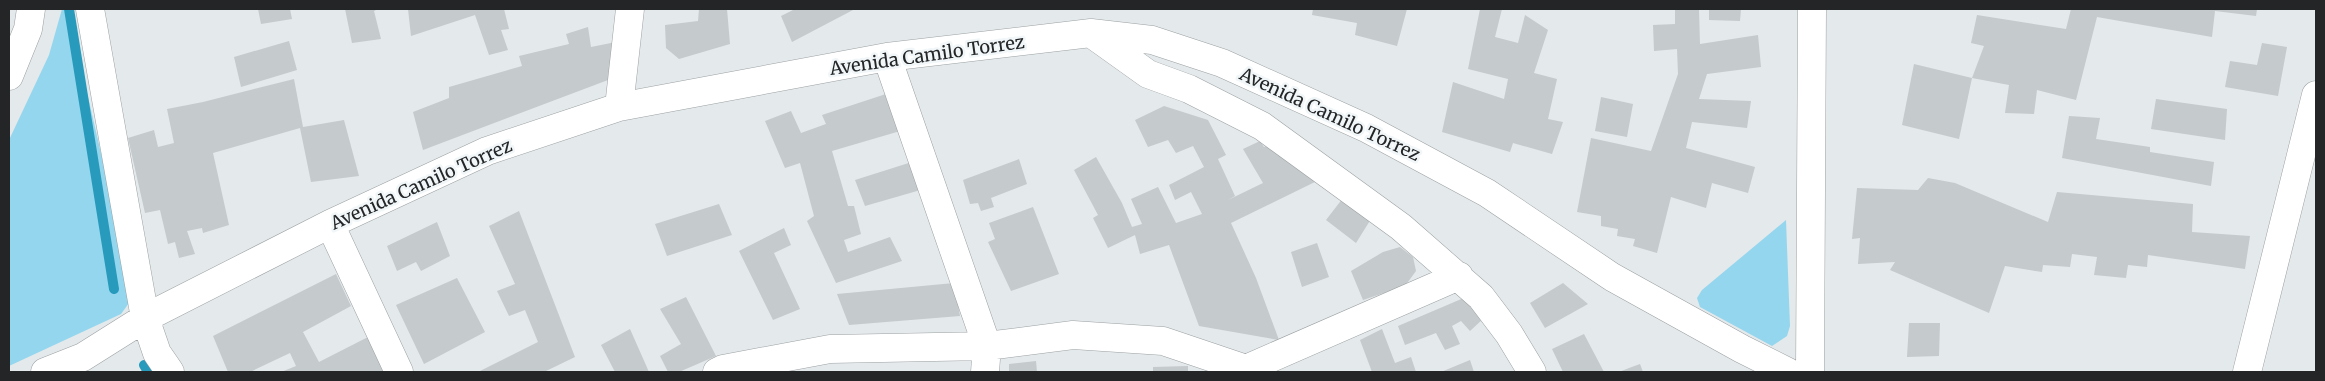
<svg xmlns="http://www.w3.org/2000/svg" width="2325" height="381" font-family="Merriweather,serif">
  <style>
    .green { fill: #94d6ee }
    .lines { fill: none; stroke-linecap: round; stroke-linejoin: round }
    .stream { stroke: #289bbd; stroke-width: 10 }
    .building { fill: #c5cacc }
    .minor-casing { stroke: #9ca1a3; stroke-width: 29 }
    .minor { stroke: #fff; stroke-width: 28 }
    .labels { text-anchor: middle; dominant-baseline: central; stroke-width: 5; stroke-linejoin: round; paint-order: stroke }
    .street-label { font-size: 18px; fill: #232526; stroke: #f1f6f8 }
  </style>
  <rect width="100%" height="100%" fill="#e4e9eb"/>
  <path class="green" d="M62,9H70L71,23L132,288L129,303L121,314L9,366V140L49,55Z
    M1786,220L1790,326L1787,336L1772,346L1700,307L1697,298L1702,290Z"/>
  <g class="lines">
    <path class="stream" d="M69,9L114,289
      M144,365L148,372"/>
  </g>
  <path class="building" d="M258,9H290L292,19L261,24Z
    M345,9H378L374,11L381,39L352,43Z
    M408,9H504L509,29L501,30L508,50L489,55L475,15L411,36Z
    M699,9H727L730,44L679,59L666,48L665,25L698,21Z
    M795,9H853V10L792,42L781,16Z
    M1313,9H1407L1397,46L1355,35L1357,23L1312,15Z
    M1480,9H1502L1495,37L1518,43L1525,15L1548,30L1534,73L1557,79L1548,119L1563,122L1552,154L1513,143L1510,152L1442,132L1453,82L1504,99L1508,79L1468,69Z
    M1675,9H1699L1700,44L1758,35L1761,67L1707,74L1699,99L1751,101L1747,128L1692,122L1686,148L1755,167L1748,193L1712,183L1706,208L1671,197L1657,253L1633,246L1635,239L1617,236L1618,229L1601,226V216L1577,212L1591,138L1651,151L1678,74L1677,49L1654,51L1653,25L1675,24Z
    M1709,9H1741L1740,21L1709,20Z
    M2071,9H2257L2256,16L2215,11L2212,37L2097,17L2076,100L2037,90L2034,114L2005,113L2009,85L1972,78L1984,46L1971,43L1977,15L2066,29Z
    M588,27L591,47L616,42L608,80L423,150L413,112L449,98V87L522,66L519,56L569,44L566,34Z
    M289,41L297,70L241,87L234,57Z
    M2262,43L2287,47L2278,96L2225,87L2230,61L2257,65Z
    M1914,64L1972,78L1959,139L1902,125Z
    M294,79L303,127L344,120L359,176L311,182L300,128L213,153L229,225L203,233L202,228L187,231L195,254L179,258L175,242L168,244L160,210L145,213L128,138L154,130L158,147L174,143L167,109L203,102Z
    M892,92L907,129L832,151L848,206H854L861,234L844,240L848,252L890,237L902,261L836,283L807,221L814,216L800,163L785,168L765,121L791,111L801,133L826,124L822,115Z
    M1601,97L1633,104L1627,137L1595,131Z
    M2156,99L2227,109L2225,140L2151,129Z
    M1164,106L1208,120L1226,155L1218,159L1235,196L1228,200L1263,183L1243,149L1260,141L1264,147L1272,144L1319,180L1231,223L1256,278L1279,340L1199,326L1169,245L1140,254L1135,235L1108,248L1093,218L1098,215L1074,170L1096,157L1122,203L1132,227L1142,224L1131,199L1158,187L1176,223L1202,214L1191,192L1175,200L1169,185L1204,167L1193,146L1176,153L1168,140L1148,147L1135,120Z
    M2069,116L2100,118L2096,139L2150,147V152L2214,162L2211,186L2062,158Z
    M1019,159L1027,184L991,198L994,207L981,211L978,203L970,204L963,180Z
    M915,161L924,189L865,206L855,180Z
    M1928,178L1955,183L2048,222L2057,192L2193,204L2192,232L2250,236L2245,269L2148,255L2147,267L2128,265L2126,278L2094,275L2097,257L2072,254L2070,267L2043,265L2042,272L2005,266L1989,313L1890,270L1895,262L1858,264L1860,238L1852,239L1857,188L1918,190Z
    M1343,198L1371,219L1356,243L1326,220Z
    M719,204L732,235L667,256L655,224Z
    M1033,207L1059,274L1011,291L988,242L995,239L989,223Z
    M519,211L575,357L544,372H478L538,342L525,310L509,316L497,291L515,284L489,226Z
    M437,222L450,256L421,271L416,262L397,271L387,246Z
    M784,228L791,245L774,253L800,309L773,320L739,251Z
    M1317,243L1329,277L1302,287L1291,252Z
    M1400,247L1413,257L1416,271L1405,286L1363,300L1351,271L1383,252Z
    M336,274L351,306L303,332L319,362L370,336L388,372H281L296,366L290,353L250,372H228L213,336Z
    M457,278L485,332L424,364L396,305Z
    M954,283L960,316L849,325L837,294Z
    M1563,283L1588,304L1545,328L1530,303Z
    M686,297L716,356L679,372H668L660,356L681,344L660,309Z
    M1466,297L1484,318L1470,331L1461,321L1452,326L1460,344L1445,350L1436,333L1405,345L1398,326Z
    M1909,323H1940L1939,356L1907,357Z
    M630,329L649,372H615L601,345Z
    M1382,329L1395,363L1411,357L1416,372H1372L1360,340Z
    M1584,334L1604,372H1563L1552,349Z
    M1470,360L1474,372H1441Z
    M1036,361L1037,372H1009V364Z
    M1640,364L1643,372H1619L1629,368Z
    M1188,366V372H1153V367Z"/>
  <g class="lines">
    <g class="minor-casing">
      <path id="minor" d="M90,9L145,318L157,353L170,372
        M1092,34L1148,74L1189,89L1262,126L1401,227L1481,297L1509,334L1532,372
        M887,57L987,346L985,372
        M9,76L28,29L31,9
        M619,107L630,9
        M330,224L399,372
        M1248,368L1459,276
        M45,372L83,357L145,318L330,224L487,151L619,107L887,57L1091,33L1152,40L1222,63L1366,128L1487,193L1612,277L1742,349L1788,372
        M717,372L723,369L830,349L987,346L1073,335L1163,341L1255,372
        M1810,372L1812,9
        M2247,372L2316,95"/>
    </g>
    <use href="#minor" class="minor"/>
  </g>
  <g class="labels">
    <g class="street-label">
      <text transform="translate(927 55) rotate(-8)">Avenida Camilo Torrez</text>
      <text transform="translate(1330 114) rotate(25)">Avenida Camilo Torrez</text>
      <text transform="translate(421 184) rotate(-24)">Avenida Camilo Torrez</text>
    </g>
  </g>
  <rect width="2325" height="381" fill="none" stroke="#232526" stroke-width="20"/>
</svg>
